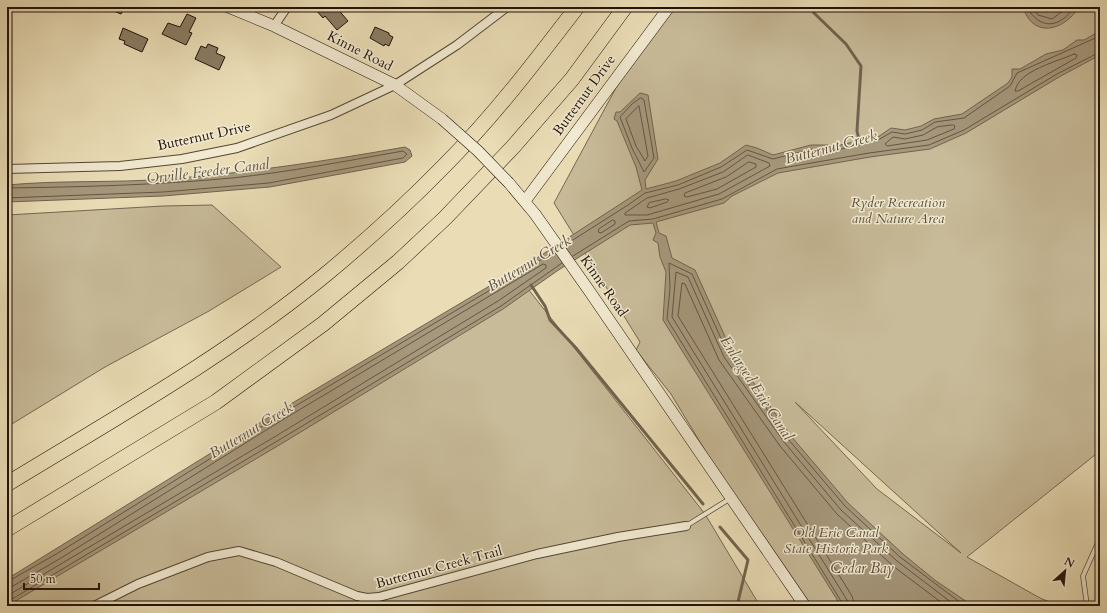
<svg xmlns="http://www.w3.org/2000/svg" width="1107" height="613" font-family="Cardo,serif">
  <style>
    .green { fill: #c8bb99; stroke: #746752; fill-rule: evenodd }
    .water { fill: #a6987c; stroke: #71634e }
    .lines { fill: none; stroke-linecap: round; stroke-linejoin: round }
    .shore { stroke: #645643; stroke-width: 1 }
    .stream { stroke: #71634e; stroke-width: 3 }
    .building { fill: #8a7c63; stroke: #21130a }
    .lane-casing { stroke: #534635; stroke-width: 5.5 }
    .street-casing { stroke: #534635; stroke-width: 10 }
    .secondary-casing { stroke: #21130a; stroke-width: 12 }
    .highway-casing { stroke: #21130a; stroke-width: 16 }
    .lane { stroke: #f1e9d0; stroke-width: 4 }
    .street { stroke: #f1e9d0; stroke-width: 8 }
    .secondary { stroke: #f1e9d0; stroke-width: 11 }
    .highway { stroke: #eaddb6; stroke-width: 15 }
    .secondary-bridge-casing { stroke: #21130a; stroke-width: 12; stroke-linecap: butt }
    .secondary-bridge { stroke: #f1e9d0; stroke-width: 11 }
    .labels { text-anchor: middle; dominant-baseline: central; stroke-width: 3; stroke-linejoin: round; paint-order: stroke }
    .street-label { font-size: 14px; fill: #21130a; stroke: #f1e9d0 }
    .park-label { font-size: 14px; font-style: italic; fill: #5b4e3c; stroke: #f1e9d0 }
    .water-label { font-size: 15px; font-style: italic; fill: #5d4f3d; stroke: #f1e9d0 }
  </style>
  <rect width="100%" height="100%" fill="#eaddb6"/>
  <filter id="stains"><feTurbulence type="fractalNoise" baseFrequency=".005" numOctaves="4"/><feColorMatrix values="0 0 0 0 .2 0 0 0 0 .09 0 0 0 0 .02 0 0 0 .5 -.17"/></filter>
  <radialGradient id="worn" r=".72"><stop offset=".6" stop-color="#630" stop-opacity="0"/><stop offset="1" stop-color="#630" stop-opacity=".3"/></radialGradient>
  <path class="green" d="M669,7H1100V451L967,557L1040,598L1059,606H799L671,394L636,350L640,342L554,203L638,47ZM795,402L961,553L877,489Z
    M212,205L281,267L209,311L105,367L7,427V215L163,206Z
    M521,280L705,514L760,606H7Z"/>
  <path class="water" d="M1023,7H1079C1064,31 1033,39 1023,7Z
    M1100,31V55L1059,77L966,133L930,149L870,157L778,173L732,196L724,203L656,222L659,233L666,236L672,258L695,270L732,352L791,436L848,503L903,554L936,581L973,606H841L663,320L666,272L660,257L658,243L653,240L656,233L653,223L630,225L557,271L503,309L281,444L7,606V579L279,411L540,256L642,190L636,167L617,121L614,119L616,112H620L640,93L648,95L658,159L645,180L646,189L676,181L720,163L746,145L757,148L773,155L811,145H840L878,137L891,128L905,130L921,126L934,119L962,114L1008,83L1012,77V69H1020L1046,54L1063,50L1077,40H1084Z
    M405,147L410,150L412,156L405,162L270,187L163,196L7,202V185C60,180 114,183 168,179C247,173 326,161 405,147Z"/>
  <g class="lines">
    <path class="shore" d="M1027,7C1039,30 1060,29 1074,7
      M1033,7L1038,15L1052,19L1068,7
      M1074,54L1077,55L1076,58L1018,91H1015C1019,70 1057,62 1074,54Z
      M641,98L644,100L654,158L644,172L632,148L620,117L632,104Z
      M639,106L648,156L645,161L636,146L626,119Z
      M953,125L955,126L954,129L927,140L887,146L885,144L893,137L905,139L923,135L937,127Z
      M748,155L769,163L770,166L719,194L647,215H625V213L647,198L679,189L723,172Z
      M749,162L756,164V167L717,189L687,197L684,196L685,193L726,177Z
      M7,188C82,187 157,185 232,178C289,172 346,161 403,151L407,154L403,158L269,183L163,192L7,198
      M666,199L669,200L667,202L650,208L647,207L649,203Z
      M613,220L615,221V224L601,233L598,232L599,229Z
      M565,245L628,205L645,193L678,185L721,167L747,150L773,159L812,149H841L878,140L892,132L905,134L922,130L935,122L964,118L1010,86L1017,73L1100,36
      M573,256L629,221L653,219L722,199L777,169L869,153L929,145L964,130L1057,74L1100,52
      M7,582L58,553L282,414L554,252
      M7,587L13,586L61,558L284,419L543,264L546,265V268L498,301L276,436L7,596
      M7,602L279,440L501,306L562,263
      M844,606L667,319L670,288L669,263L692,274L728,354L788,439L845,506L900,557L965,606
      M849,606L847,600L672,317L676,272L688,277L724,357L784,442L841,510L897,561L956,606
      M855,606L852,596L678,316L682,283L685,284L719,360L780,446L837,514L893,566L946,606"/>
    <path class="stream" d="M811,7L814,13L846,44L861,66L857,131L860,144
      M531,285L545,306L550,320L576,348L703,504
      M720,527L748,560L737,606"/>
  </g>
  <path class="building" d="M105,7H125L121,14Z
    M317,7H336L348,21L337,30L325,16L323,18L315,9Z
    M187,14L196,18L189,32L192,33L186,45L162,34L168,23L180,27Z
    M375,27L389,33V35L393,37L389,46L385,44L384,46L370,38Z
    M123,28L148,39L142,52L124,44L125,41L119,39Z
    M208,44L218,48L216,53L225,57L219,70L195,59L201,46L206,48Z"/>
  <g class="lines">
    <g class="lane-casing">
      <path id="lane" d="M686,526L731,498
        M1087,606L1083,576L1100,538"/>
    </g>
    <g class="street-casing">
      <path id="street" d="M274,26L287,7
        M7,169L120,166L182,159L237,148L331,115L395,85L457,45L507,7
        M94,606L138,584L208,557L239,551L276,562L357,596L367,598L379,597L537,554L618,537L686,526"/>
    </g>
    <g class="secondary-casing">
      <path id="secondary" d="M228,7L274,26L395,85L442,119
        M509,183L535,214L590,292L805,606
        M525,201L669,7"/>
    </g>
    <g class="highway-casing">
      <path id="highway" d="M7,484C115,418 226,356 325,275C366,241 407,204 444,166C493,117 535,62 577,7
        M7,529L216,402L323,324L398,262L445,218L513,147L572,79L625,7"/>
    </g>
    <use href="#lane" class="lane"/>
    <use href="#street" class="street"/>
    <use href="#secondary" class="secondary"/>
    <use href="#highway" class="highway"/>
    <g class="secondary-bridge-casing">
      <path id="secondary-bridge" d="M442,119L478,151L509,183"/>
    </g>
    <use href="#secondary-bridge" class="secondary-bridge"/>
  </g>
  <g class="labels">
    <g class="street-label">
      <text transform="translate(360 51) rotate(27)">Kinne Road</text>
      <text transform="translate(584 95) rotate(-54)">Butternut Drive</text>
      <text transform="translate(204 136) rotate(-12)">Butternut Drive</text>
      <text transform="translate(604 286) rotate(55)">Kinne Road</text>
      <text transform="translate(439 567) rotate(-15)">Butternut Creek Trail</text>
    </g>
    <g class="park-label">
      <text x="898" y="202">Ryder Recreation<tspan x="898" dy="16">and Nature Area</tspan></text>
      <text x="836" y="532">Old Erie Canal<tspan x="836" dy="16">State Historic Park</tspan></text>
    </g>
    <g class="water-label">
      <text transform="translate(831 147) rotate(-15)">Butternut Creek</text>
      <text transform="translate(208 171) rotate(-7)">Orville Feeder Canal</text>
      <text transform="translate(529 263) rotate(-31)">Butternut Creek</text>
      <text transform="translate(757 388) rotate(57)">Enlarged Erie Canal</text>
      <text transform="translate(251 430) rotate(-31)">Butternut Creek</text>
      <text x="862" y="568">Cedar Bay</text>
    </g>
  </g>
  <rect width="1107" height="613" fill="none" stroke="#eaddb6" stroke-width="24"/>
  <rect x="8" y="8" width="1091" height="597" fill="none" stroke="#21130a" stroke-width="2"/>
  <rect x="12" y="12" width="1083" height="589" fill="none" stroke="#21130a"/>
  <g transform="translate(1065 571) rotate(27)" stroke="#f1e9d0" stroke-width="3" paint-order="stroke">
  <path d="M0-3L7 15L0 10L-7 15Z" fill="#21130a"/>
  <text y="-6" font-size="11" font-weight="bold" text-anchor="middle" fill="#21130a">N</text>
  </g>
  <path d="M24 583v6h75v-6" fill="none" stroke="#21130a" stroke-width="2"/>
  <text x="30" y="583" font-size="12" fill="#21130a" stroke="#f1e9d0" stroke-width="3" paint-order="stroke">50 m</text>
  <rect width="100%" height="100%" filter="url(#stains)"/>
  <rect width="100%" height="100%" fill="url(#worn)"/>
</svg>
